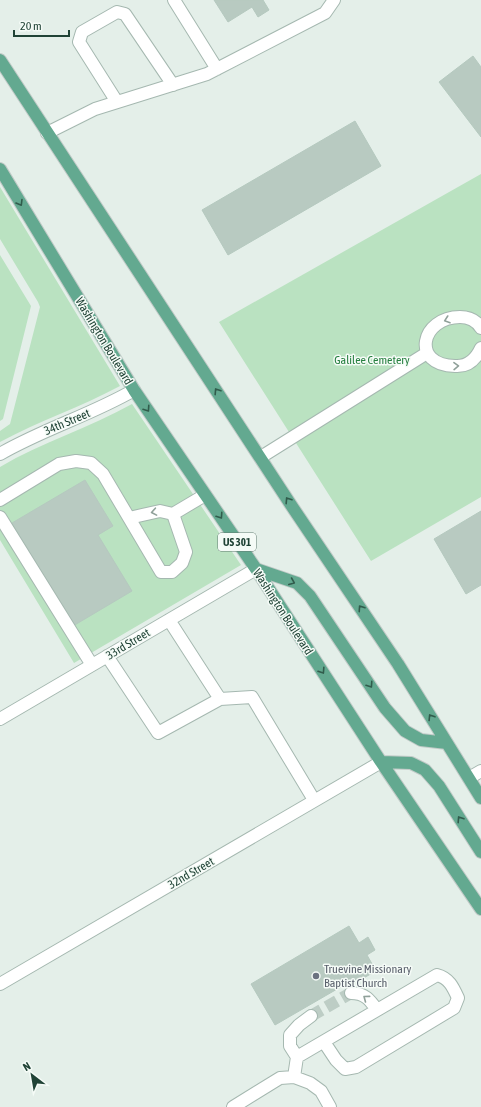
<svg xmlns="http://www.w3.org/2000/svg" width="481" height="1107" font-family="'Asap Condensed',sans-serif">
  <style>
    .green { fill: #bae2c1 }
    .building { fill: #b8cac1; stroke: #b5c9bf }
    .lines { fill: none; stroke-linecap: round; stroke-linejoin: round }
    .minor-tunnel { stroke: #bdcdc5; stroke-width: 12; stroke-dasharray: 12 6; stroke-linecap: butt }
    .minor-casing { stroke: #a5b8b0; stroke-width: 14 }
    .major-casing { stroke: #c1cac7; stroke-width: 14 }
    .minor { stroke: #fff; stroke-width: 12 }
    .major { stroke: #63a990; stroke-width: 12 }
    .oneway { stroke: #315c4c }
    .oneway2 { stroke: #90a19a }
    .worship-dot { fill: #6b7280; stroke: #f5fbf7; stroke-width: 1.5 }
    .labels { text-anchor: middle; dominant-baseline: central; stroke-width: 3; stroke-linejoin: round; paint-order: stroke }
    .shield { fill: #f5fbf7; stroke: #607a70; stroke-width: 1 }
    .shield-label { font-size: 11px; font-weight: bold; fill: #204336 }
    .street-label { font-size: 12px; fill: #204336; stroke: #f5fbf7 }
    .park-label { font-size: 12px; fill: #257f3f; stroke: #f5fbf7 }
    .worship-label { font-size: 12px; fill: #5b616d; stroke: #f5fbf7; text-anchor: start }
  </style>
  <rect width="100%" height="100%" fill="#e4efe9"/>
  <path class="green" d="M481,174V497L371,561L219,322Z
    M0,187L120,386C81,407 39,421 0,442V431L10,424L40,307L38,302L0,239Z
    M0,255L31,306L3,419L0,421Z
    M132,404L241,565L74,663L0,540V467C42,442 89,428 132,404Z"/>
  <path class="building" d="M214,0H263L269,10L258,17L252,7L228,22Z
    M473,56L481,67V137L439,82Z
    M355,121L381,166L228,255L202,210Z
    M85,480L113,526L98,535L132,591L73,626L12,523Z
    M481,511V585L466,594L434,539Z
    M349,926L359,943L368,937L375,950L367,955L376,971L353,984L351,981L275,1025L251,984Z"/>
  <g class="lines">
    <path class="minor-tunnel" d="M311,1016L351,993"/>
    <g class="minor-casing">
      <path id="minor" d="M174,0L217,69
        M117,102L79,42L82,32L117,12L125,14L173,85
        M47,133L95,109L207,74L325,13L334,0
        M481,328C476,320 469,317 460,317C421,317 410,365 455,366C468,367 476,359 481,348
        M0,454C43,429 91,415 134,390
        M261,457L427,353
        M0,500L59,464L76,461L91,463L103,474L161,572H172L182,563L186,552L173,514L160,511L129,518
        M173,514L205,495
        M0,517L92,665
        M107,656L158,733L220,699L169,620
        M220,699L252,697L314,800
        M0,719L256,569
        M469,778L481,771
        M0,984L381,762
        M351,993C365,993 370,1000 377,1010
        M297,1057L290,1046V1035L299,1025L311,1016
        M294,1077L297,1057L437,975C449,978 453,987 458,998L454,1008L356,1067L345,1069L336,1060L324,1042
        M233,1107L280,1078L294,1077L310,1083L321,1091L330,1107"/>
    </g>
    <g class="major-casing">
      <path id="major" d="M0,60L293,508L398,664L481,798
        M0,169L134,390L256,569L381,762L481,909
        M256,569L297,583L310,596L385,708L405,731L421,740L447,743
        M381,762L411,763L425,770L439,786L481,852"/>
    </g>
    <use href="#minor" class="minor"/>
    <use href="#major" class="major"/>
  </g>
  <defs><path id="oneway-chevron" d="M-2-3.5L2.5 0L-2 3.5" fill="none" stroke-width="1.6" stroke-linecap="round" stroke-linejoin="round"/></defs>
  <g class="oneway">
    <use href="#oneway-chevron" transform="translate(20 203) rotate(59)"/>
    <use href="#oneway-chevron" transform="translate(217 391) rotate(-123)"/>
    <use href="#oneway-chevron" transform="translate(147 409) rotate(56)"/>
    <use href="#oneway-chevron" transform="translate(288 500) rotate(-123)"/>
    <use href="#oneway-chevron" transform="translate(220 516) rotate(56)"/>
    <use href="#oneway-chevron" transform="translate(292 582) rotate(23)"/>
    <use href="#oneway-chevron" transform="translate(361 608) rotate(-124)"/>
    <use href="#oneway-chevron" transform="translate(322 671) rotate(57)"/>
    <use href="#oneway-chevron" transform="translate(370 685) rotate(56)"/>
    <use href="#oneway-chevron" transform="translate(431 717) rotate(-122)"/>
    <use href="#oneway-chevron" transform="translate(460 819) rotate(-123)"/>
  </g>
  <g class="oneway2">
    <use href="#oneway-chevron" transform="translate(447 320) rotate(161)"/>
    <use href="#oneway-chevron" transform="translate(456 366) rotate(-1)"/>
    <use href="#oneway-chevron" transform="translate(154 512) rotate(170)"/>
    <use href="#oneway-chevron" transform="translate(366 998) rotate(-143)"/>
  </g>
  <circle class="worship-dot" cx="316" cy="976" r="4"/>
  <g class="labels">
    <rect class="shield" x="218" y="533" width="38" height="18" rx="3"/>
    <g class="shield-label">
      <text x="237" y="542">US 301</text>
    </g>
    <g class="street-label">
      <text transform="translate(104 341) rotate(59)">Washington Boulevard</text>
      <text transform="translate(67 422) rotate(-23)">34th Street</text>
      <text transform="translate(283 612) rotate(57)">Washington Boulevard</text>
      <text transform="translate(128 644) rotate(-31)">33rd Street</text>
      <text transform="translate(191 873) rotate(-30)">32nd Street</text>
    </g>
    <g class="park-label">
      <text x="372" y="360">Galilee Cemetery</text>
    </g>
    <g class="worship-label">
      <text x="324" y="969">Truevine Missionary<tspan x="324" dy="14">Baptist Church</tspan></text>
    </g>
  </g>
  <g transform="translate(32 1075) rotate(329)" stroke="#f5fbf7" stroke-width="3" paint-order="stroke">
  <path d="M0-3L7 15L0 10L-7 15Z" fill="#204336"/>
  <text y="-6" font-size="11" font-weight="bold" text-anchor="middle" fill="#204336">N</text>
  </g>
  <path d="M14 30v6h55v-6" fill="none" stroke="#204336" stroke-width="2"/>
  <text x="20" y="30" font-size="12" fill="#204336" stroke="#f5fbf7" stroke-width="3" paint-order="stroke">20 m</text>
</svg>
